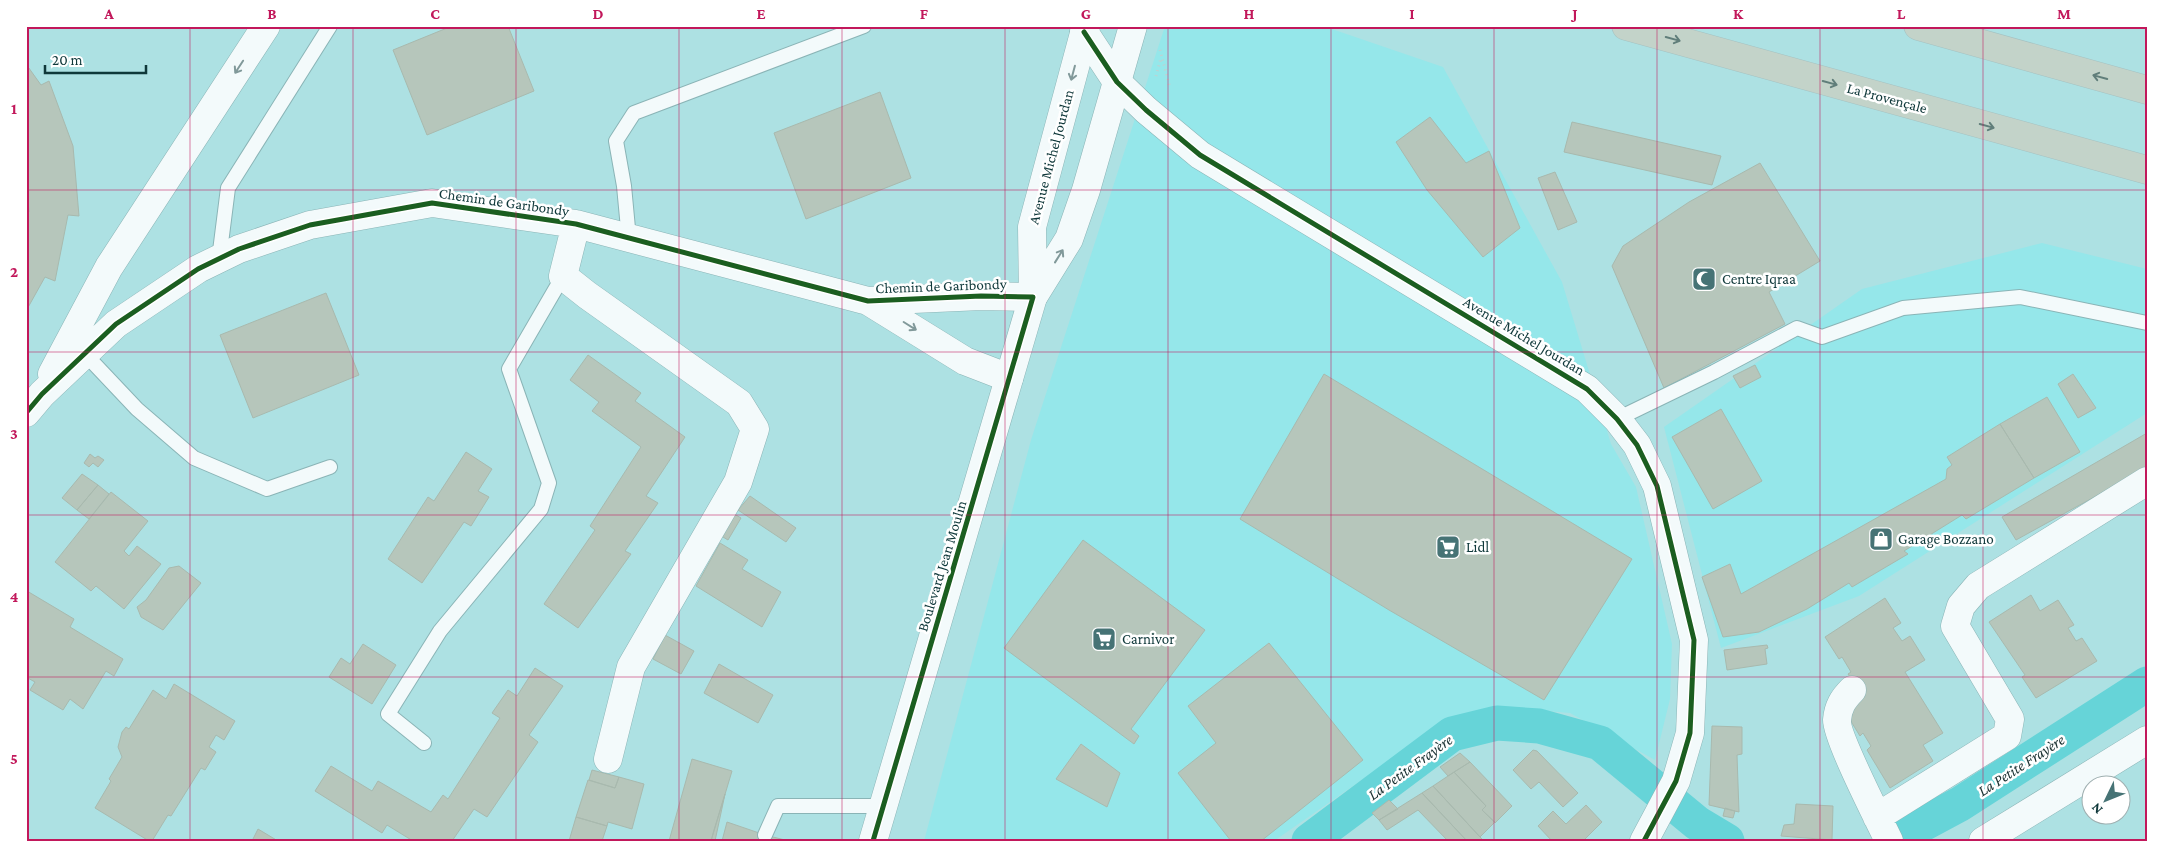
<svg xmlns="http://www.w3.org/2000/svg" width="2173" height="867" font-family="'Crimson Pro',serif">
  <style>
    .built { fill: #95e7ea }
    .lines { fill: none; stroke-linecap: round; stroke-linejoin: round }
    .canal { stroke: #66d4d8; stroke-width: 35 }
    .building { fill: #b6c6bb; stroke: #a8b9ae }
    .lane-casing { stroke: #8ab4b6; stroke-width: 16 }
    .street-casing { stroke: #8ab4b6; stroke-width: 29 }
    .secondary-casing { stroke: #8ab4b6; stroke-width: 29 }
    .highway-casing { stroke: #a5c2c2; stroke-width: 29 }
    .path { stroke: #c0d0d0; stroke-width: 3; stroke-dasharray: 1 4; stroke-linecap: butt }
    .lane { stroke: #f3fafb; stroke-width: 14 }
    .street { stroke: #f3fafb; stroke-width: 28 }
    .secondary { stroke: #f3fafb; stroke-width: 28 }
    .highway { stroke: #c3d3c9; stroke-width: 28 }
    .cycleway-casing { stroke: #fff; stroke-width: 8 }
    .cycleway { stroke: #1b5e20; stroke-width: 5 }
    .oneway { stroke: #607e7a }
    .oneway2 { stroke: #81999a }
    .grid { fill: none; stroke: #c2185b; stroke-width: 1; stroke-opacity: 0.55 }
    .labels { text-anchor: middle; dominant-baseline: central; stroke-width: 5; stroke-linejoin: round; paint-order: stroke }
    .street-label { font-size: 15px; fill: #0f383a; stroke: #fff }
    .poi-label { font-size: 15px; fill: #0f383a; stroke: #fff; text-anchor: start }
    .water-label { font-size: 16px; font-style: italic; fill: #193031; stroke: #fff }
    .neatline { fill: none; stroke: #c2185b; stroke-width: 2 }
    .grid-label { font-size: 16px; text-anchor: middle; font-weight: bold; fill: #c2185b }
  </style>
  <rect width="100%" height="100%" fill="#ade1e3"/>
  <path class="built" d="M1165,26H1323L1443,67L1562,282L1611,444L1636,487L1672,644L1670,699L1655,760L1570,713L1512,708L1452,717L1274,841H924L1031,440Z
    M2042,243L2147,269V413L1859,596L1721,648L1664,427L1862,289Z"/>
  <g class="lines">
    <path class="canal" d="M1309,841L1452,734L1497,723L1539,726L1600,743L1697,823L1727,841
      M1891,841L1960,804L2147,684"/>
  </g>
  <path class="building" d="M452,26H508L534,91L427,135L393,50Z
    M26,64L41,85L49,81L73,146L79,216L68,215L55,281L45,277L26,311V212H29L26,180Z
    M880,92L911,178L806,219L774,133Z
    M1430,117L1466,163L1489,151L1520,228L1483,257L1427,190L1396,142Z
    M1572,122L1721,156L1712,185L1564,152Z
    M1760,163L1820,261L1769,292L1785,324L1664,388L1612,266L1623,246L1689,202Z
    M1555,172L1577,222L1558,230L1538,178Z
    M326,293L359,375L253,418L220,335Z
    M588,355L641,393L635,401L685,437L646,496L658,503L625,551L631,554L578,628L544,604L595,530L590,526L641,447L592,411L599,402L570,380Z
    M1755,365L1761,377L1740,388L1733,376Z
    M1324,374L1632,559L1544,700L1389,610L1240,519Z
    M2073,374L2096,408L2078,418L2058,384Z
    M2047,397L2080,452L2034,478L2000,424Z
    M1721,409L1762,481L1713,509L1672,437Z
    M2000,424L2034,478L1966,519L1962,515L1904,551L1908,554L1852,587L1849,583L1807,609L1759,632L1723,637L1702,577L1730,564L1741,594L1946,479L1947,469L1952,465L1947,457Z
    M2147,433V468L2016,540L2002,517Z
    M466,452L492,469L478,491L489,497L471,526L464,522L422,583L388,559L428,497L434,501Z
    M90,454L95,458L98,456L104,460L98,467L93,463L89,467L84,463Z
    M82,474L98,485L77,510L62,498Z
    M98,485L109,494L89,519L77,510Z
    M111,492L148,521L124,551L129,556L137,546L161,564L124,609L96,586L91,591L55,562Z
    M750,496L796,528L786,542L738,510Z
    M731,512L741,518L728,540L718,534Z
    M1083,540L1205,630L1131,729L1139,736L1134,744L1004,648Z
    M720,543L748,560L742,569L781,592L762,627L696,586Z
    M179,566L201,583L163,630L141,617L137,607L146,600L169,568Z
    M27,591L74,619L70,627L123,659L114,676L106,671L83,709L70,699L63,710L30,690L35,682L26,677Z
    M2031,595L2040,611L2058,600L2074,625L2068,628L2076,641L2082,638L2097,661L2036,698L2022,677L2025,675L1989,622Z
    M1885,598L1901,623L1893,628L1902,641L1910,636L1925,660L1905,672L1943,733L1923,745L1933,761L1890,788L1867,750L1871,746L1863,733L1860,736L1844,710L1863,698L1848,674L1851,672L1842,657L1839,659L1825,637Z
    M665,635L694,651L681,674L653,659Z
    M1269,643L1363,760L1261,841H1231L1178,773L1216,743L1188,706Z
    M363,644L396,665L372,704L329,677L341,658L350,664Z
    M1767,645L1768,648L1765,649L1767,664L1727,670L1724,650Z
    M719,664L773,695L758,723L704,693Z
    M535,668L563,686L529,735L538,742L487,817L474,809L452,841H413L387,825L382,833L315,791L331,766L372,791L378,781L431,812L443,795L448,799L500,718L492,713L508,690L517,696Z
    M174,684L235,721L224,740L216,735L209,747L216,752L205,770L201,768L171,816L168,815L152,841H149L95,808L111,781L109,779L122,757L118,747L122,732L126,727L129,729L153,690L166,699Z
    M1712,726L1742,727V754L1737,755L1739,812L1709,805Z
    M1081,744L1120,773L1107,807L1056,779Z
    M1533,750L1537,751L1578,793L1563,807L1539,782L1531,789L1513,770Z
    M1460,753L1470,762L1448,776L1440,767Z
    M692,759L732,771L711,841H669Z
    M1470,762L1512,806L1495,823L1482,810L1486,806L1454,772Z
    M592,770L619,777L615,788L589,780Z
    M1454,772L1486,806L1482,810L1495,822L1480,837L1433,786Z
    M619,777L644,784L632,829L608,822L607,826L576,817L588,780L615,788Z
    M1433,786L1480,837L1484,841H1467L1422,793Z
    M1422,793L1467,841H1448L1418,810L1387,830L1379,820Z
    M725,794L715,841H711L714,830Z
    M1389,800L1398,809L1379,820L1372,813Z
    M1796,804L1833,806L1832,840L1781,836L1784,825L1794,824Z
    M1586,805L1602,822L1583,841H1552L1538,826L1553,811L1566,824Z
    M1725,808L1735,811L1733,818L1723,816Z
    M576,817L607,826L602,841H569Z
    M727,822L765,835L789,841H722Z
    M258,829L278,841H252Z"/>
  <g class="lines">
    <g class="lane-casing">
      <path id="lane" d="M629,239L624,186L616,141L634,113L864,26
        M219,259L228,188L330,26
        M85,354L137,409L194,458L267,489L330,467
        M1617,419L1714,372L1797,328L1822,337L1903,308L2020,297L2147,323
        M424,743L388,714L440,631L541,509L549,483L509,369L563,276
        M765,835L778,806H883"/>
    </g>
    <g class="street-casing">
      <path id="street" d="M1084,32L1117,82L1146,110L1200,155L1587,389L1617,419L1637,445L1657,486L1694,640L1690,733L1676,781L1644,841
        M576,224L563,276L587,295L739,403L755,429L738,482L631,667L608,759
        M868,301L965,361L1009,378
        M52,374L109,267L266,26
        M26,413L42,394L116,324L198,269L239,249L310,225L432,203L576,224L868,301L981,296L1033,297
        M1852,690C1843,699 1838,707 1837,720C1836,736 1880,822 1889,841
        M1877,817L2007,736L2010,719L1955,626L1961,606L1978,586L2147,481
        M1983,841L2147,740"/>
    </g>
    <g class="secondary-casing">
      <path id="secondary" d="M1033,297L1069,239L1086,190L1133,26
        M873,841L1033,297L1032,227L1086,26"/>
    </g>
    <g class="highway-casing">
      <path id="highway" d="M1626,26L2147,170
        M1918,26L2147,90"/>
    </g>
    <path class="path" d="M1160,50L1170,88
      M1156,76L1161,58"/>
    <use href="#lane" class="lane"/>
    <use href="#street" class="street"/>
    <use href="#secondary" class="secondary"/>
    <use href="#highway" class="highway"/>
    <g class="cycleway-casing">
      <path id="cycleway" d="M1084,32L1117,82L1146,110L1200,155L1587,389L1617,419L1637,445L1657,486L1694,640L1690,733L1676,781L1644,841
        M26,413L42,394L116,324L198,269L239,249L310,225L432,203L576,224L868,301L981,296L1033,297L873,841"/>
    </g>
    <use href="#cycleway" class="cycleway"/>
  </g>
  <defs><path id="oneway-shaft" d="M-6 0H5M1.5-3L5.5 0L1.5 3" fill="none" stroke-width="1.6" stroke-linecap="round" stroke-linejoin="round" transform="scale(1.25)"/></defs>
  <g class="oneway">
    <use href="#oneway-shaft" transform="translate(1673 39) rotate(15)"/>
    <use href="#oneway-shaft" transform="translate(2100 77) rotate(-165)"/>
    <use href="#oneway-shaft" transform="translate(1830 83) rotate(15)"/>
    <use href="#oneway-shaft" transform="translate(1987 126) rotate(15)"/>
  </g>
  <g class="oneway2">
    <use href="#oneway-shaft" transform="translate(239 67) rotate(123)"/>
    <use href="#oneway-shaft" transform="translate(1073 73) rotate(105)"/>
    <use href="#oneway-shaft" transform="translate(1059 256) rotate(-58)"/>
    <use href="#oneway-shaft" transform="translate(910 326) rotate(32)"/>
  </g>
  <path class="grid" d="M190,26V841M353,26V841M516,26V841M679,26V841M842,26V841M1005,26V841M1168,26V841M1331,26V841M1494,26V841M1657,26V841M1820,26V841M1983,26V841M26,190H2147M26,352H2147M26,515H2147M26,677H2147"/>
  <defs>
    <g id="mosque-square" transform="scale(1.25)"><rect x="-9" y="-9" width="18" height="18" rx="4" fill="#467375" stroke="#fff"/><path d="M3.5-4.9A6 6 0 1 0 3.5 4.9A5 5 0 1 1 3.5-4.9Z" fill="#fff"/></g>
    <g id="shop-square" transform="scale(1.25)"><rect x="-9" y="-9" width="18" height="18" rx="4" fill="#467375" stroke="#fff"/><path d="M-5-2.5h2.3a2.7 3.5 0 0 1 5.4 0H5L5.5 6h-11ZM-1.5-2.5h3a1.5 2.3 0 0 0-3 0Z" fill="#fff"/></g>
    <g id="supermarket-square" transform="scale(1.25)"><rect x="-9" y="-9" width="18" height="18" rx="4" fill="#467375" stroke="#fff"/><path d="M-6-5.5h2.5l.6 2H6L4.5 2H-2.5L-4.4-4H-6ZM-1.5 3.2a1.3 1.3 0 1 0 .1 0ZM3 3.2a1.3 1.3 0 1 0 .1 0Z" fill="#fff"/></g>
  </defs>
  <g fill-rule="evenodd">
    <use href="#mosque-square" x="1704" y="279"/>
    <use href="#shop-square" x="1881" y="539"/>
    <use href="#supermarket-square" x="1448" y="547"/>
    <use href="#supermarket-square" x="1104" y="639"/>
  </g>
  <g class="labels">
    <g class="street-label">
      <text transform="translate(1887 98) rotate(15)">La Provençale</text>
      <text transform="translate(1051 157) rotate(-75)">Avenue Michel Jourdan</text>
      <text transform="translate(504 202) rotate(8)">Chemin de Garibondy</text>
      <text transform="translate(941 286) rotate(-2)">Chemin de Garibondy</text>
      <text transform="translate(1524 336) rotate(31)">Avenue Michel Jourdan</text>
      <text transform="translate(942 566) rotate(-73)">Boulevard Jean Moulin</text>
    </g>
    <g class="poi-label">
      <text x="1722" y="279">Centre Iqraa</text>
      <text x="1898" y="539">Garage Bozzano</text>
      <text x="1466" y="547">Lidl</text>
      <text x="1122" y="639">Carnivor</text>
    </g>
    <g class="water-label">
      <text transform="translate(2021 765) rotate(-33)">La Petite Frayère</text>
      <text transform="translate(1410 767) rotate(-36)">La Petite Frayère</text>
    </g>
  </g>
  <rect width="2173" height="867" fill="none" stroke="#ffffff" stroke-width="55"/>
  <g transform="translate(2106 800) rotate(227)"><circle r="24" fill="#ffffff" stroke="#9fafb0"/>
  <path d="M0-4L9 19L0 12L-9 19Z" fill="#467375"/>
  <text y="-8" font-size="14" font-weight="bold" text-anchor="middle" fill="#0f383a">N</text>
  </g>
  <path d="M45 65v8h101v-8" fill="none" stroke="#0f383a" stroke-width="2.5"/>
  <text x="52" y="65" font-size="15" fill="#0f383a" stroke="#ffffff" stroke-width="4" paint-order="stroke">20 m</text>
  <rect x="28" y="28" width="2118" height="812" class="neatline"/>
  <g class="grid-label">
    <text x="109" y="19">A</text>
    <text x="272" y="19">B</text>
    <text x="435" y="19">C</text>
    <text x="598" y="19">D</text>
    <text x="761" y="19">E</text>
    <text x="924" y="19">F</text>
    <text x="1086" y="19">G</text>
    <text x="1249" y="19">H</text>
    <text x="1412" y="19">I</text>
    <text x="1575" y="19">J</text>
    <text x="1738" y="19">K</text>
    <text x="1901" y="19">L</text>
    <text x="2064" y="19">M</text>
    <text x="14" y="114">1</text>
    <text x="14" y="277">2</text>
    <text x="14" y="439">3</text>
    <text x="14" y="602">4</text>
    <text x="14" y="764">5</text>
  </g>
</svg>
